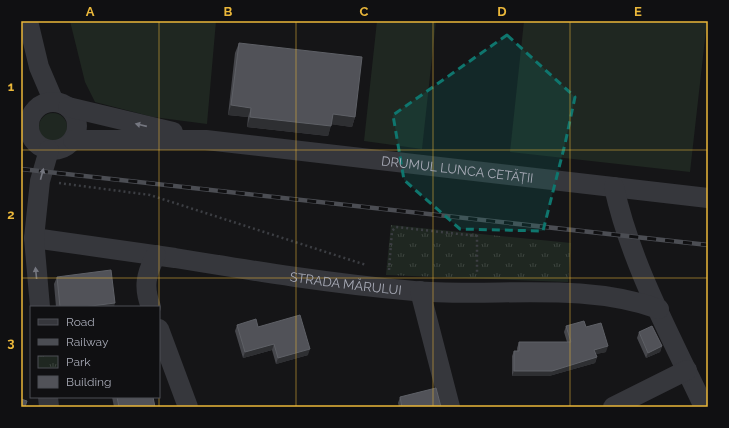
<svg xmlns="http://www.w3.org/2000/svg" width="729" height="428" font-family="Raleway,sans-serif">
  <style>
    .grass { fill: #1f2721 }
    .park { fill: url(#park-tufts) }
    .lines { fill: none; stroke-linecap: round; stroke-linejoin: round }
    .path { stroke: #3c3e43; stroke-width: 2.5; stroke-dasharray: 2 3; stroke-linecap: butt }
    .minor { stroke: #36373c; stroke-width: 20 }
    .rail-casing { stroke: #4b4d53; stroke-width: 4.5 }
    .rail { stroke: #101012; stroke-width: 3; stroke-dasharray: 9; stroke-linecap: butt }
    .wall { fill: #46474c }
    .shaded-wall { fill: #2e2f32 }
    .building { fill: #515258; stroke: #5e6066 }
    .oneway { fill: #757780 }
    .marked { fill: #0f766e; fill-opacity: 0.2; stroke: #0f766e; stroke-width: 3; stroke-dasharray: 8 5; stroke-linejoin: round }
    .grid { fill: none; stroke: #eab73a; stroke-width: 1; stroke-opacity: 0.55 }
    .labels { text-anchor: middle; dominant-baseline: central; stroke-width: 4; stroke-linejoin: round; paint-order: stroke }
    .street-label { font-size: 13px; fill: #a8abb7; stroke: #101012 }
    .neatline { fill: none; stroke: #eab73a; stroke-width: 1.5 }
    .grid-label { font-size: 13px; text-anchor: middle; font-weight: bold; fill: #eab73a }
  </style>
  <defs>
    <pattern id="park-tufts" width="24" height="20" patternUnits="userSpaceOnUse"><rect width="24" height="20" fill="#1f2721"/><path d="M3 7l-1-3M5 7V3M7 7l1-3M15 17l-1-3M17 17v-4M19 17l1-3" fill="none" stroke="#3d443f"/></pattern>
  </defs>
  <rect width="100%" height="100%" fill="#151517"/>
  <path class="grass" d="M70,21H216L207,124L153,117L95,102L85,82Z
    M377,21H436L422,149L364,141Z
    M524,21H707L690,172L510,152Z
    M39 127a14 14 0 1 1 28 0a14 14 0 1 1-28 0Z"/>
  <path class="park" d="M391,225L571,243L568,282L386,275Z"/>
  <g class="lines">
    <path class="path" d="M59,183L150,195L366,265
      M389,270L392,231L396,227L477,236V274"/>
    <g class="minor">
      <path d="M28,21L39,67L54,102"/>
      <circle cx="53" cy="126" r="24"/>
      <path d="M68,107L173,132"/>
      <path id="s1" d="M73,140H206L708,198"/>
      <path d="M614,187C631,265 671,336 704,407"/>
      <path id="s2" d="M34,238C81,245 128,251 175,258C254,271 334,284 414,291C495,298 580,281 659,309"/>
      <path d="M420,291L450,407"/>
      <path d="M40,307L34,238L40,181L49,150"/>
      <path d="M151,307C143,287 146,274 156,255"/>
      <path d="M159,329L188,407"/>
      <path d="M48,397L49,407"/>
      <path d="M613,407L687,370"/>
    </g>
    <g class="rail-casing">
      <path id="rail" d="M21,169L708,245"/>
    </g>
    <use href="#rail" class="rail"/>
  </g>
  <path class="wall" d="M239,43L355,117L352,127L331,124L328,136L247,127L248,117L228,115L235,53Z
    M57,277L114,307H56L54,284Z
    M237,325L258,327L308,355L276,364L272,350L243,358L235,331Z
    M566,326L586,327L606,352L596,354L597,357L595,363L549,376H512V356L514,351H517V348L519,342H567L564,332Z
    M639,332L662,346L660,352L646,358L637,338Z
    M112,397H153L155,407H114Z
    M400,397L441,407H399L398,403Z"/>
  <path class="shaded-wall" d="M231,105L251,108L248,117L228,115Z
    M333,114L355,117L352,127L329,124Z
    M250,117L331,126L328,136L247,127Z
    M115,303L114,307H83Z
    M274,344L272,350L243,358L245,352Z
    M608,346L606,352L592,355L594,350Z
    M662,346L660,352L646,358L648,353Z
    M310,349L308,355L276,364L278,358Z
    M597,357L595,363L549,376H512L514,371Z"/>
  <path class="building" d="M239,43L362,57L355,117L333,114L331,126L250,117L251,108L231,105Z
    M111,270L115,303L83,307H60L57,277Z
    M300,315L310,349L278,358L274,344L245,352L237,325L256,319L258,327Z
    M584,321L586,327L601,323L608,346L594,350L597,357L552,371H514V351H519V342H571L566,326Z
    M652,326L662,346L648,353L639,332Z
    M436,388L441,407H402L400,397Z
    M117,397H153L155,407H119Z
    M21,399L27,401L25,407H21Z"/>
  <defs><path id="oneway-solid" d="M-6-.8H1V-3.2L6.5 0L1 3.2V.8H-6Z"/></defs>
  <g class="oneway">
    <use href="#oneway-solid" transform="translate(141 125) rotate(-167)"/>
    <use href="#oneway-solid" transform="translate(42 174) rotate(-75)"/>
    <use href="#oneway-solid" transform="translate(36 273) rotate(-96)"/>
  </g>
  <path class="marked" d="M507,35L575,97L565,144L543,231L460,229L404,180L393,115Z"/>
  <path class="grid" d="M159,21V307M296,21V407M433,21V407M570,21V407M21,150H708M21,278H708M159,307V397M159,397V407"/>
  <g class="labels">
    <g class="street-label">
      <text stroke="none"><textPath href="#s1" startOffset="386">DRUMUL LUNCA CETĂȚII</textPath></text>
      <text stroke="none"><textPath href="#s2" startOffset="315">STRADA MĂRULUI</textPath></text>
    </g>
  </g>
  <rect width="729" height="428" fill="none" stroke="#101012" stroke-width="44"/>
  <rect x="30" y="306" width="130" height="92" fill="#101012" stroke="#4d4e54"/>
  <rect x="38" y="319" width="20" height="6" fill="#36373c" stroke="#4d4e54"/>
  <text x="66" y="326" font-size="12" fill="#a8abb7">Road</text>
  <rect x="38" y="339" width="20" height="6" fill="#4b4d53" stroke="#4d4e54"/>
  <text x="66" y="346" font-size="12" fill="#a8abb7">Railway</text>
  <rect x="38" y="356" width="20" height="12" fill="url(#park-tufts)" stroke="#4d4e54"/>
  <text x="66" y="366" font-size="12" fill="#a8abb7">Park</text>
  <rect x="38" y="376" width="20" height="12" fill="#515258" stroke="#4d4e54"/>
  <text x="66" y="386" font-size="12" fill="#a8abb7">Building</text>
  <rect x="22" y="22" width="685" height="384" class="neatline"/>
  <g class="grid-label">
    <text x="90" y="16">A</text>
    <text x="228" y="16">B</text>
    <text x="364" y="16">C</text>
    <text x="502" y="16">D</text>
    <text x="638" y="16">E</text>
    <text x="11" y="91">1</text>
    <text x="11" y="219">2</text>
    <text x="11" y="347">3</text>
  </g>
</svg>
